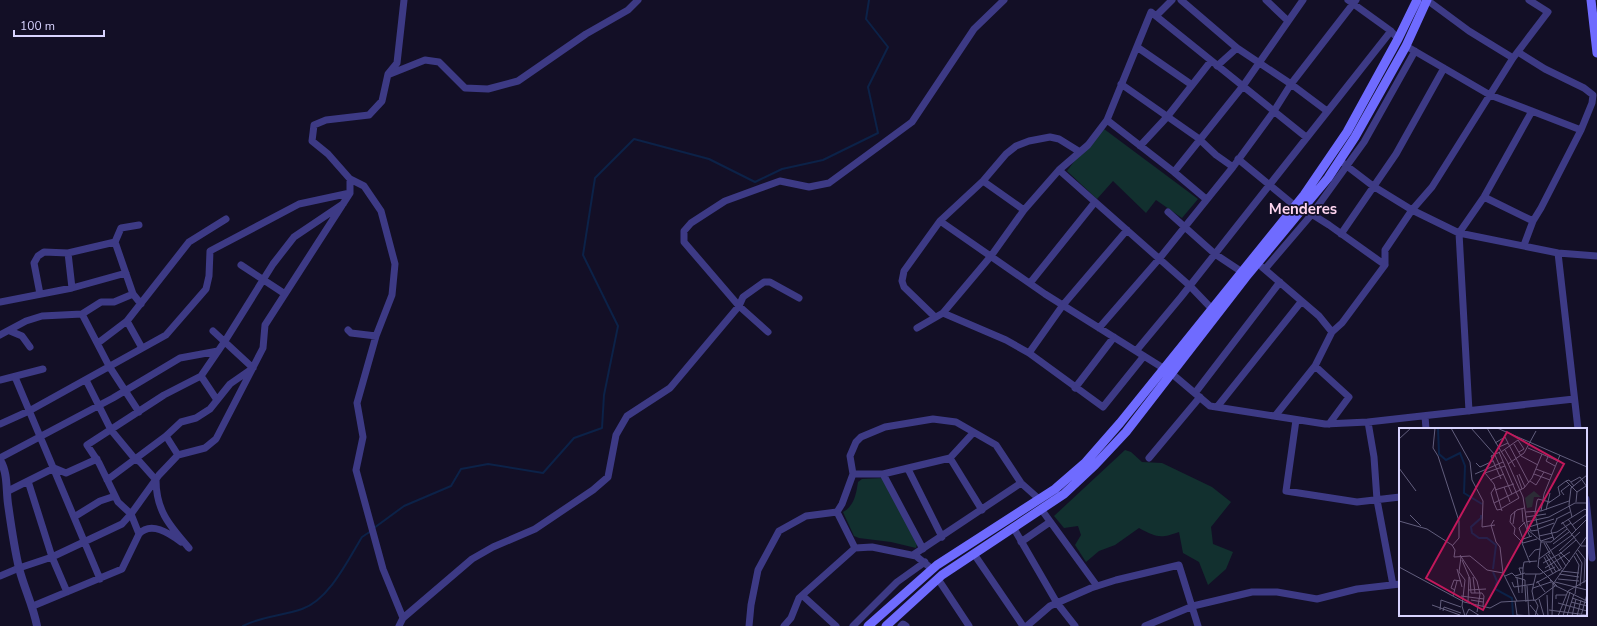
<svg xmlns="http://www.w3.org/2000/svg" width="1597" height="626" font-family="'Nunito Sans',sans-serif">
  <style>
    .green { fill: #12302f }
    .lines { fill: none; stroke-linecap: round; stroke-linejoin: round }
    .stream { stroke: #0c2248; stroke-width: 2 }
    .minor { stroke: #3d3a85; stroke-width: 7 }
    .tertiary { stroke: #3d3a85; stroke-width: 8 }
    .secondary { stroke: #6f6bff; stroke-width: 9 }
    .labels { text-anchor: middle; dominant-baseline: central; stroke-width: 3.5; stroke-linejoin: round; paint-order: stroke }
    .district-label { font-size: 15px; font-weight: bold; fill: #ffd6f0; stroke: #130f26 }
    .inset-river { fill: none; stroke: #0c2248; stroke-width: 2 }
    .inset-road { fill: none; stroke: #625e7d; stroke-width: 1 }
    .view { fill: #c2185b; fill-opacity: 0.15; stroke: #c2185b; stroke-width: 2 }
    .inset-edge { fill: none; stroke: #d9d4ff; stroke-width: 2 }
  </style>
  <rect width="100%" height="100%" fill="#130f26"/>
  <path class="green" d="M1100,126L1198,199L1182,218L1156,200L1146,213L1113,181L1097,199L1067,171Z
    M1125,450L1131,452L1142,462L1162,463L1212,487L1231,502L1211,527L1213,544L1233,552L1226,569L1208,585L1199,562L1183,553L1179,532C1160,539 1156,537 1139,528L1115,545L1099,551L1086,562L1075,545L1081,535L1078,526L1064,528L1054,516Z
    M883,478L917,544L916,548L891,542L859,538L854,536L843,512C854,506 856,495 858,482L862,479Z"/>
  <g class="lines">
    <path class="stream" d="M374,528L404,506L451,486L461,469L488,464L543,473L574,438L602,428L604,395L618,326L583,255L595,178L634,139L709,159L755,182L782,169L823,160L878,133L868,87L888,47L866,19L869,0
      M243,626C262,616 282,616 302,609C329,600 348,560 362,537L371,531"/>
    <path class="minor" d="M1181,0L1237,48L1291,84L1327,111
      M1266,0L1288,21
      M1348,0L1391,31L1398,39
      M1427,0L1469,31L1513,58L1548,12L1529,0
      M1156,16L1172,0
      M1406,46L1490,95L1581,130L1541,208L1533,221L1484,197
      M1137,47L1192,85
      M1518,52L1545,69L1584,88L1593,95L1592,103L1581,130
      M1217,66L1237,48
      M390,74L425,60L439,62L465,88L488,89L518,81L586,34L628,10L638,0
      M1121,84L1198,138L1216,155L1233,167
      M1107,120L1174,172L1206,199
      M1140,146L1167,117L1211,61
      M1238,159L1295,206
      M1339,160L1373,186L1412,210L1459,233L1558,253L1597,256
      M1059,170L1190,286L1212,309
      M1174,172L1243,86L1303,0
      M983,181L1024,210
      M1302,208L1329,225L1385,265
      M1168,212L1215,254L1242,272
      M940,221L1045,294L1171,373L1210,406L1325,424L1368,422L1574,399
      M1341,234L1396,154L1444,68
      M115,242L121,228L139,225
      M1524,245L1533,221
      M68,253L72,288
      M1558,253L1578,429
      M241,265L285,294
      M1262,267L1319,316L1332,332
      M1265,269L1312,214L1364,142L1415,51
      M1030,283L1095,202
      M40,294L34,263L38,256L44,252L68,253L115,242L133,294L141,304
      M133,294L114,302H101L82,314L109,366L139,412
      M0,302L72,288L126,273
      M943,313L1006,340L1029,353L1103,407L1144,356
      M935,317L904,287L902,281L904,271L940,221L983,181L1006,154L1016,146L1029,141L1050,137L1059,139L1080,152
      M127,321L142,348
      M917,328L943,313L991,256L1024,210L1059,170L1088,145L1107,120L1151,12L1306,137
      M1099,328L1159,259L1233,167L1274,111L1291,84L1356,0
      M348,330L351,333L376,336
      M10,331L22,336L30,347
      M768,332L739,306L684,242V231L691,223L725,201L780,181L809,187L829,183L912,122L974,29L1004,0
      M0,335L26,321L42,316L82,314
      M98,343L127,321L189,242L226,219
      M1136,351L1181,297L1391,31
      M1029,353L1063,305L1127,230
      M1315,366L1349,397L1329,424
      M201,376L217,400
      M15,377L100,579
      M0,380L43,369
      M86,380L111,430L135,459L140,462L156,480C156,511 170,526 189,548
      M1075,388L1114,337
      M1195,393L1280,282
      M1217,407L1301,302
      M1469,411L1459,233L1484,197L1532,111
      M1275,416L1315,366L1332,332L1342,323L1385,265V250L1412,210L1432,187L1513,58
      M1425,416L1426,429
      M1296,420L1286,491L1357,502L1400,497
      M1368,422L1374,457L1377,500L1393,585
      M0,424L29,411L166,335L206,289L209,276L210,251L299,204L350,193
      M166,436L178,455
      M0,458L113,398L180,358L218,351
      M950,458L982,510
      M1149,458L1200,397
      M908,469L942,537
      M853,474H883L950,458L973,433
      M883,474L923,549
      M107,480L166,436L181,422L196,418L210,409L230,384L253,368L213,331
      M28,481L52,557L67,592
      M8,491L54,468L66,473L97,459
      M1586,499L1592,558
      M1041,509L1097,586
      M837,512L855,548
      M74,517L100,501L115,496
      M1013,527L1057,603L1075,626
      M139,534C151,521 169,533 181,542
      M1021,542L1050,522
      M974,554L1023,626
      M913,555L1021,483
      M0,576L19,568L52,557L122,524L131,514L159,475L178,455L205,448L216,439L263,348L265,325L350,193V179
      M938,579L969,626
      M803,596L836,626
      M33,606L122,569L139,534L131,514L118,502L99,463L87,445L164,395L201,376L225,341L273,264L294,237L343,204
      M403,618L383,569L356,470L363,437L357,403L376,336L392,295L395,264L381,211L364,186L350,179L328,154L312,141L314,125L326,120L369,115L382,101L388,74L397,63L404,0
      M399,626L403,618L472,559L493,547L535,529L593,490L608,477L616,435L627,416L670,388L739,306L743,297L764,282H770L799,298
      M749,626L751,605L758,570L779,531L806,516L837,512L842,504L853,474L850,456L856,442L861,437L885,427L933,419L956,422L996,445L1021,483L1039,499
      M784,626L791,618L799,598L855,548L872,547L916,556L932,569
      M853,626L897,582L925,562
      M901,626L903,624L906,626
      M1027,626L1050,606L1091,588L1116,580L1179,565L1198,626
      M1145,626L1193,606L1252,592H1277L1317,599L1357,589L1400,584"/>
    <path class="tertiary" d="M0,460C8,473 6,490 8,504C11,525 14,547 19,568C24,588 33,605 37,626"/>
    <path class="secondary" d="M1591,0L1597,53
      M868,626L937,565L1055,489L1085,463L1120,423L1304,195L1347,132L1398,39L1417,0
      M886,626L942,575L1064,494L1095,465L1126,432L1246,277L1328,178L1355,137L1406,46L1427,0"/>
  </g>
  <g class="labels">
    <g class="district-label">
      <text x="1303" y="209">Menderes</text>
    </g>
  </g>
  <g transform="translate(1399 428)">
    <rect width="188" height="188" fill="#130f26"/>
    <path d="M135,63L142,69H135L133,79L128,80L126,70Z" fill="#12302f"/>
    <path class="inset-river" d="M39,0L40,26L47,32L61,25L66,38L65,65L83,76M82,87V90L72,99L73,105L80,110H88L97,117L94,141M94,144L98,153L96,161L113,170L114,188"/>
    <path class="inset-road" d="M36,0L34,20L39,28L60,93V110L53,118M52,0L71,34L73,52L84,73L83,99L96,97M72,0L96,27L113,66M88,0L108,33L124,69L129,102L142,113L139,139L158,158M98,0L188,39M0,11L12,0M96,15L106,9L109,15L100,19M109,15L130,55M115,16L122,28L139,37M129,20L159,33M106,22L116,39M100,24L117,64M101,24L92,28L102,51M102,24L119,12L125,21L120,24M149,29L147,33L156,38M77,35L81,39L94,33M109,36L125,25L137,3M0,40L17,63M137,41L153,47M76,46L104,34M120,46L126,59M135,46L151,52M118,47L123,61M91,52L105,46M131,53L137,57L145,44M167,53L178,64M172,54L181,49L188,59M96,59L92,65L95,75L98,82L103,81M105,59L111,74M96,62L115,56M165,67L162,63L170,57M177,74L178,64L187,58M95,75L125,60L133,50L143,26M148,76L161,67L159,59L167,53L170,52L175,58M170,77L172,60L188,47M170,77L173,89M103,80L120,70L117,64M125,80L118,82L112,87L111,94L116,100L115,106L124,115L138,111M123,81L124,94M147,82L151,65M103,83L95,56L86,45L106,38M142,83L145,66L161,27M127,84L142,83L170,73M11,87L22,98M127,89L147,86M157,91L171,84M169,91L177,102M95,92L92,97L97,114L101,119L104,145L118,173M0,93L28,101L53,117L56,122L55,129L71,128L88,142L104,145M125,94L131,109M127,94L150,89L176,75H188M163,94L182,118H188M114,96L116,83M162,96L186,81L188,83M173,97L188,86M139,101L155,95M139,102L132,103L130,99L155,91M172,107L188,91M140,108L158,104L172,95M124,111L120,100L126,94M141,112L136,85L138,73L139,71L151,74M155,112L152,103L158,91M142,113L154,109M142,114H152L168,101M145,115L151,126M147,115L163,141M154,116L170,104M179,122L186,131L185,155M160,123L181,104M161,124L171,134M177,125L183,135L181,158M149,126L161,143M61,127L78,153L81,166L78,184M147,127L157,144M160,127L167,138M175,128L180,137L176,166M62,129L60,144L66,152L63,178L66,188M130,129L136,122L141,121M145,129L154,146M140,131L173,107M63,132L71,151L72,165H83L85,168L84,178M131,135L123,115L124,111L133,108M144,135L162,125L177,112M0,139L65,174L91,180L102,174L137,172L156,158M124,140L125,134L138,133M146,140L171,124M58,141L63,159M162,143L180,145M122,146L120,140H124L123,165M126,146H141L156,139M160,146L180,149M106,148L113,145L116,148L126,145M74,149L76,165M116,149L126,152V159M118,150L120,165M159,151L180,153M151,152L155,157L188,173M138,153L146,164M113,154L115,159L135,156M156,154L188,162M137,155L162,141M128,158L130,187M126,159L127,174M134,160L152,154M56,162L52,160L55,152L62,153M70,162L87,161M148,167L149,188M54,168L58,153M62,168L85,171M173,170L188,175M140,171L145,188M157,171V167H167M72,172L84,174M136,172L139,178L136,188M116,173L118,187L133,188M135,173L133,163L137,146M69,174L70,149M172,174L188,178M159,175L188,183M33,177L61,187M131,177L140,188M41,182L42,172L62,179M150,182L188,187M44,183L45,179L62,185M67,187L70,181L81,188M153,188L154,156L188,108M159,188L169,163L188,152M164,188L171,164M168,188L175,166M173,188L177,171M178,188L182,172M182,188L188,166"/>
    <path class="view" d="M108,4L165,36L84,182L27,150Z"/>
    <rect width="188" height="188" class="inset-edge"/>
  </g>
  <path d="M14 30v6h90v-6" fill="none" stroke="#d9d4ff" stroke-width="2"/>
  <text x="20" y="30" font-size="12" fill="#d9d4ff" stroke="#130f26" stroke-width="3" paint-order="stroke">100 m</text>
</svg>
